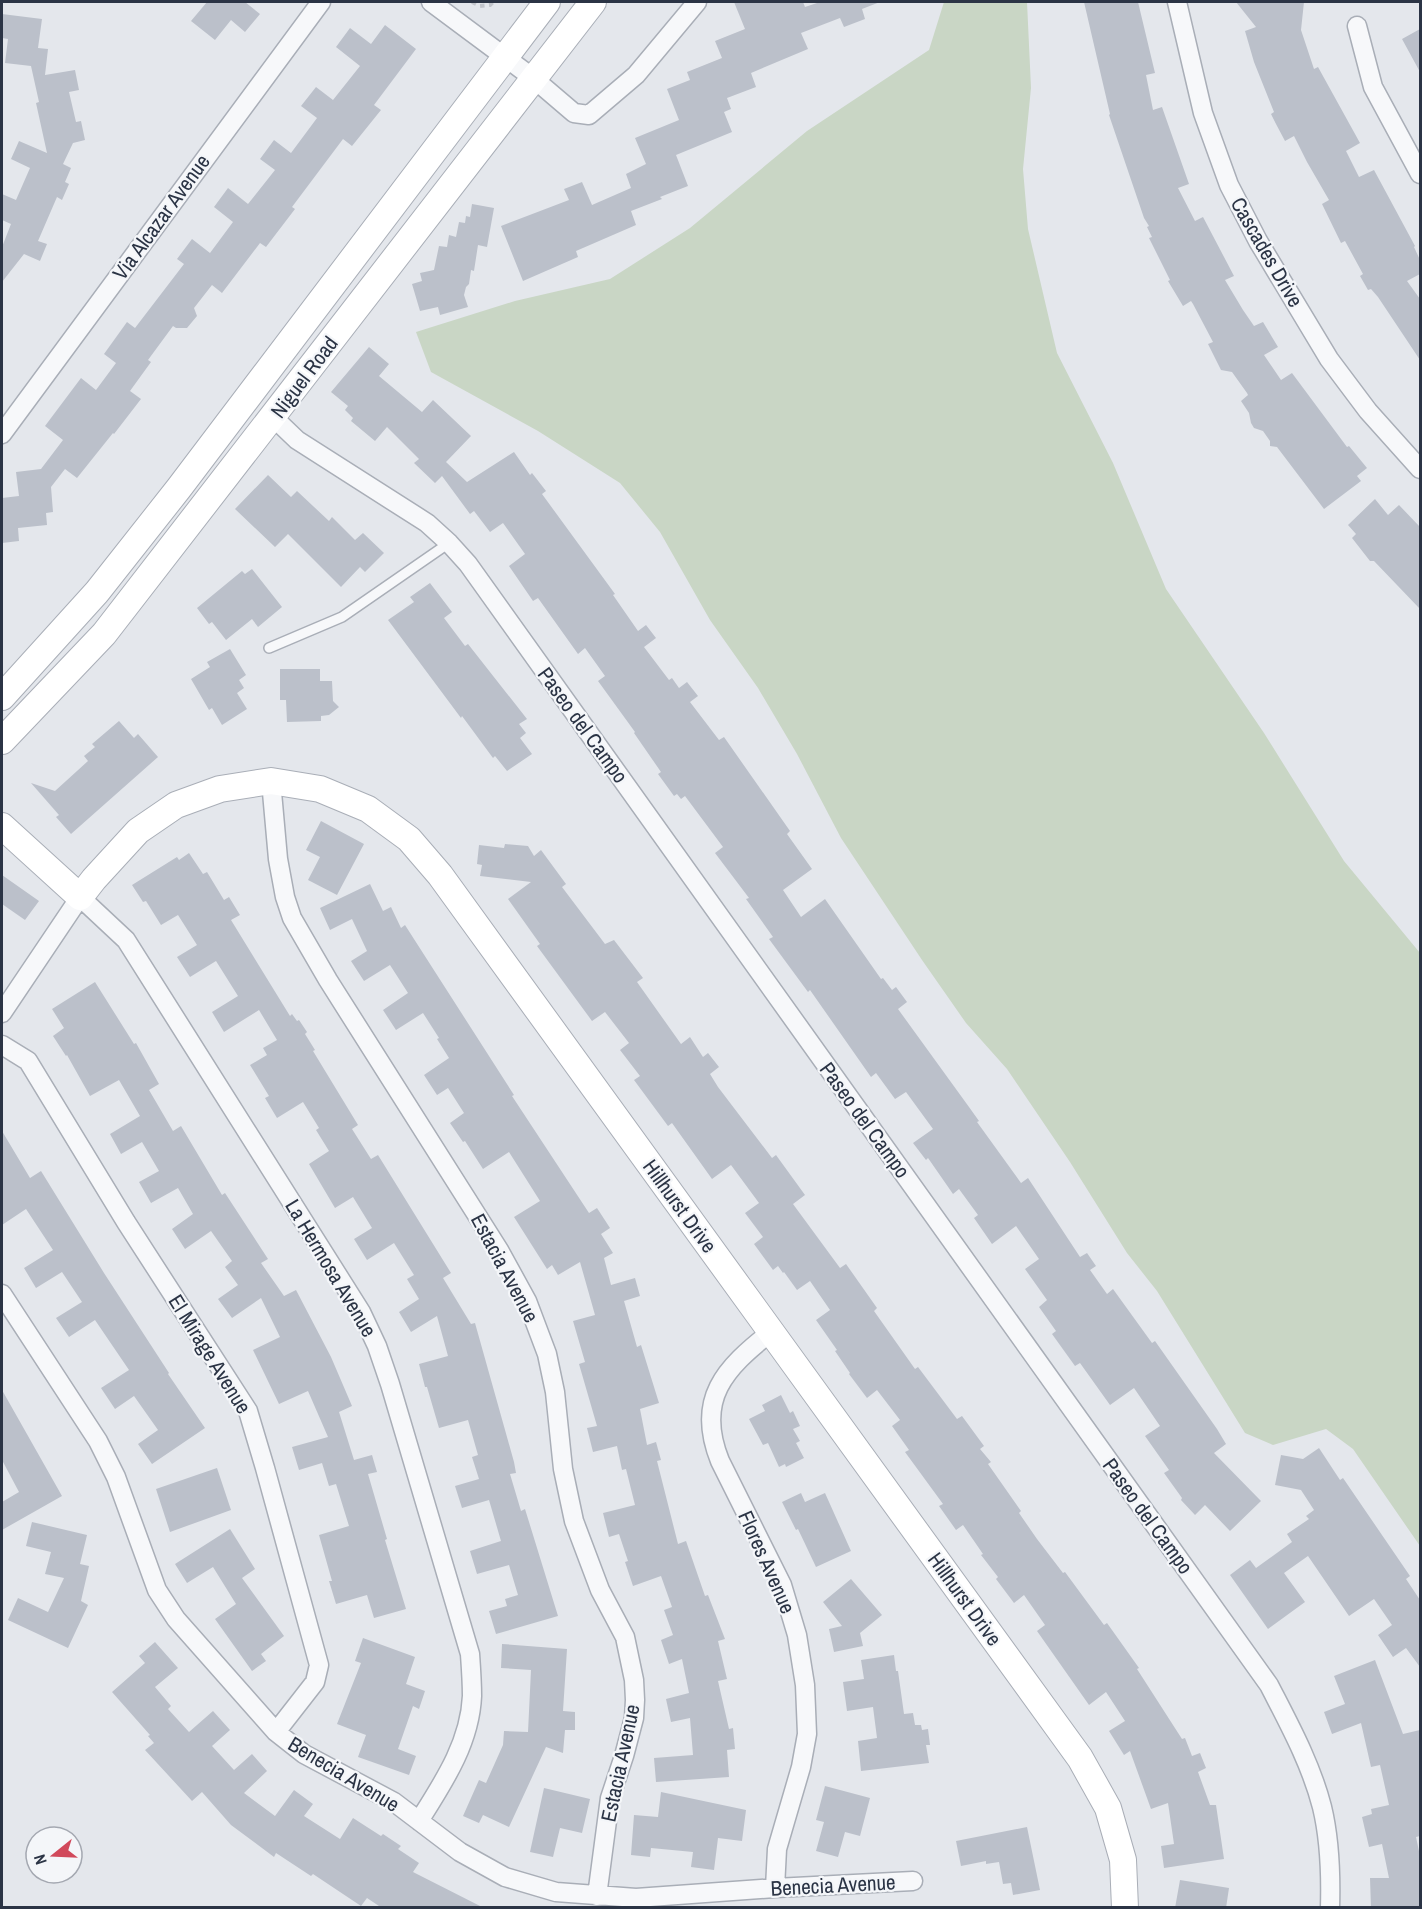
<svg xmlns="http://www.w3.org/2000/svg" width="1422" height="1909" font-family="'Archivo Narrow',sans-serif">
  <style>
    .green { fill: #c9d6c5 }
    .building { fill: #bbc0ca }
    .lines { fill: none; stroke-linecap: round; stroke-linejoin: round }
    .lane-casing { stroke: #a9aeb7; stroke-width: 12 }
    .street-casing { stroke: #a9aeb7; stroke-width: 21 }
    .secondary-casing { stroke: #a9aeb7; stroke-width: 28 }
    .path { stroke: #c2c5cb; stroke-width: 4; stroke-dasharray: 4.5 4.5; stroke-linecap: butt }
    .lane { stroke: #f7f8fa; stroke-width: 9 }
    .street { stroke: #f7f8fa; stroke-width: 18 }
    .secondary { stroke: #fff; stroke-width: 26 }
    .labels { text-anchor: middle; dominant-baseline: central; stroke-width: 4.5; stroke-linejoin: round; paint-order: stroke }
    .street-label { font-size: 21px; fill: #2b3445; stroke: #f4f6f9 }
  </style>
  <rect width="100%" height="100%" fill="#e4e7ec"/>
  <path class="green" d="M944,2H1027L1031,88L1023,169L1028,229L1057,353L1113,463L1166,589L1264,733L1344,861L1420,953V1546L1353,1449L1326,1429L1273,1445L1245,1433L1157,1291L1127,1253L1070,1162L1007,1069L966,1023L922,960L841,838L797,754L758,688L710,620L660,532L620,483L538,431L431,372L416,332L515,301L610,279L690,228L807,131L929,50Z"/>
  <path class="building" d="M207,2H245L260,14L245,32L231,20L215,40L191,21Z
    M734,2H803L805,7L820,2H880L862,9L865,19L844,27L840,18L801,33L808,49L751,73L756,87L727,98L731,109L724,112L732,132L676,155L688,186L660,197L662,199L631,211L636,225L576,251L578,257L523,281L501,226L569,200L564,189L582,182L592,205L631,188L626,174L646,164L635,138L679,120L667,89L690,80L687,72L722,58L715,41L745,29Z
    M1084,2H1138L1155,73L1146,75L1153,110L1162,107L1189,184L1178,188L1195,221L1203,217L1234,276L1225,280L1243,310L1254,326L1263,322L1278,347L1264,355L1281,380L1292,373L1347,447L1349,446L1367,468L1357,476L1361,481L1324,509L1277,447L1270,446V441L1263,431L1254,428L1251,423L1249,413L1241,401L1248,395L1247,393L1232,372L1221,370L1208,344L1213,342L1193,304L1191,301L1183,306L1168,281L1170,280L1149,238L1152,237L1147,227L1149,226L1144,218L1109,115L1110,114Z
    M1236,2H1304L1301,30L1314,69L1318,67L1360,143L1346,151L1359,177L1374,170L1415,246L1414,247L1420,260V274L1407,281L1420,299V360L1378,297L1371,289L1368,290L1360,276L1363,274L1345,241L1341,243L1322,204L1329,200L1307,162L1294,136L1285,141L1276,124L1271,114L1274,112L1254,62L1245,31L1256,27Z
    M2,14L42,19L38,48L48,49L45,75L75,70L79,90L69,92L76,122L81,121L85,140L73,143L63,164L71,168L65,182L69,184L62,200L57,197L38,241L47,244L40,261L24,254L2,282V247L11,224L2,220V194L16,200L30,168L11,159L19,141L47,153L36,103L39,102L31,66L5,63L8,39L2,38Z
    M385,25L416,49L374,105L381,110L352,146L343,139L292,207L295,209L266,247L260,243L222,293L212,285L194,308L197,316L187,328H176L173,326L148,360L151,362L130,391L141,399L114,434L113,433L77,478L65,469L51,487L53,512L46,513L47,525L18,528L19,541L2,543V498L19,496L16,472L41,469L63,440L45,426L81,378L96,390L116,363L104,354L127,322L135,328L184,264L177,259L192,239L210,253L233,222L214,207L228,188L248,204L275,170L260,159L274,140L291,153L317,118L301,106L316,87L333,100L360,66L336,47L350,28L371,44Z
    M1420,29V72L1402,39Z
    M472,204L494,208L487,247L478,245L474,271L471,270L469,284L466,287L464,295L468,307L440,315L438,307L420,311L412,284L422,281L420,273L434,270L439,246L447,247L449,235L456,237L459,222L465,223L466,216L470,217Z
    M369,347L389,364L379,376L422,412L433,400L471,436L446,462L467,482L514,452L530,475L532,473L546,491L542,494L615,594L613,595L638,631L646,625L656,638L644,647L669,680L672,678L679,688L687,682L698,696L690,702L719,740L724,737L790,831L787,834L812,869L783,890L801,917L825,899L881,979L883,978L892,990L896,987L907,1002L898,1009L969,1107L979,1121L977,1122L1021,1183L1028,1178L1080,1257L1087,1253L1096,1266L1090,1270L1107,1294L1113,1289L1152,1343L1155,1341L1217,1429L1226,1444L1214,1453L1261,1501L1230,1531L1205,1505L1195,1515L1181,1500L1182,1498L1164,1473L1169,1470L1145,1436L1160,1426L1134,1388L1110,1405L1080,1363L1075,1366L1052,1334L1056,1331L1039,1307L1047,1300L1025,1269L1039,1259L1016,1226L992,1244L974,1218L978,1215L959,1189L953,1194L928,1158L926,1160L913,1143L933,1129L906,1092L895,1099L876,1073L871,1077L810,990L808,992L769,939L773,937L746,899L749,898L715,853L723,847L685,796L681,799L677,794L674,796L658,774L661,772L634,733L635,732L598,681L605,676L585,648L578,654L538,598L533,601L509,566L525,554L503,523L490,532L474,511L470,514L442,476L435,483L414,463L419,459L387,427L375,441L351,421L353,418L345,410L348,406L331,392Z
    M268,475L291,497L297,491L329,521L332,517L355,540L363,533L384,553L365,572L360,567L341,587L288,534L275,547L235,509Z
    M1375,499L1388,515L1399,505L1420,527V609L1374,561H1370L1352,538L1356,534L1348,525Z
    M252,569L282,607L258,627L252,619L226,640L212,622L209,624L197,608L242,571L245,574Z
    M430,583L452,612L444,618L465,646L468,644L527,719L519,724L526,733L520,738L532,754L507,771L495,756L493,758L462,716L461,718L388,620L414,602L410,597Z
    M230,649L246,675L239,680L244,688L237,693L247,709L222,725L212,708L209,710L191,679L210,667L207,662Z
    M280,669H320V681H332L333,701L339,707L329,715L321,716V721L287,722L286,700H280Z
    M119,721L134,738L138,734L158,757L71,834L56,817L59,815L31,783L55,791L88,761L84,756L95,747L92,744Z
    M321,821L364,844L337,895L308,880L320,857L306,850Z
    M505,844L528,846L534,856L541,850L566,884L562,887L605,944L614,940L643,978L637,982L681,1044L690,1037L703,1057L708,1053L719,1067L710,1074L718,1087L772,1158L776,1155L805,1195L793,1204L840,1268L846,1264L877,1308L874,1311L915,1369L918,1367L957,1419L962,1416L984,1446L980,1449L991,1462L988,1464L1021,1511L1019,1513L1037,1539L1063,1573L1065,1572L1104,1625L1107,1623L1139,1668L1137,1669L1182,1739L1185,1738L1192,1756L1200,1753L1206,1768L1198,1772L1210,1805H1216L1224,1859L1164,1868L1161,1846L1174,1844L1168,1803L1151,1809L1130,1751L1124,1755L1109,1731L1125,1721L1106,1692L1089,1705L1037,1631L1045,1625L1024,1595L1014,1603L996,1579L998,1577L981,1555L983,1554L963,1525L956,1530L939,1506L943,1504L905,1452L909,1450L892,1426L900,1420L877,1390L867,1398L849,1374L850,1373L835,1351L837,1350L816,1320L830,1310L810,1281L797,1290L784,1272L783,1273L778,1266L773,1270L754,1244L763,1237L745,1213L759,1203L731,1165L712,1179L672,1123L668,1126L634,1080L640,1076L620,1050L629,1043L605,1012L592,1021L537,946L540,944L508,899L531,882L480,876L482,865L477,864L479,845L504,848Z
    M189,853L203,874L207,872L224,900L229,897L240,915L231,920L290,1016L292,1014L297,1021L299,1020L307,1032L305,1034L315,1050L313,1051L358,1125L352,1129L371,1159L378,1155L451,1273L443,1278L471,1324L475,1323L514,1462L516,1473L510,1474L521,1511L525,1509L558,1616L496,1634L489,1611L507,1606L505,1599L518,1595L509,1565L477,1574L470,1551L501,1541L489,1500L462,1508L455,1486L479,1479L472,1457L478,1455L468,1420L439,1428L427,1387H425L419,1364L448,1356L437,1316L411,1332L399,1312L419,1299L407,1279L414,1275L394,1243L367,1260L354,1239L372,1228L353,1197L335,1208L309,1164L329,1151L316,1130L319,1128L303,1102L277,1118L265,1098L269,1096L250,1065L267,1055L263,1048L277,1040L259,1010L224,1032L212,1012L238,996L216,961L190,977L177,957L197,945L178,915L161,925L146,901L143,902L132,885L177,857L179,860Z
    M2,875L39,901L25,920L2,904Z
    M370,884L383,911L391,907L401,928L405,925L514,1095L512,1096L589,1213L597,1208L610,1228L601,1234L613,1253L604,1258L611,1285L635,1278L640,1296L624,1301L637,1347L641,1345L659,1403L640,1409L647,1445L656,1442L661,1460L657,1461L678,1544L686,1541L705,1596L708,1595L725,1639L718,1641L727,1679L718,1681L729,1729L733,1728L735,1749L727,1750L729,1777L656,1782L654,1758L693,1755L690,1718L671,1722L666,1699L689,1693L682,1659L669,1664L661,1640L673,1635L664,1610L672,1607L661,1576L633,1586L625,1562L628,1561L619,1534L609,1537L603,1513L635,1505L626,1469L622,1470L617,1446L593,1452L587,1428L597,1426L579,1364L585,1362L573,1321L595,1315L580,1262L558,1275L552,1265L547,1269L514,1217L540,1201L509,1152L483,1169L465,1141L463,1142L450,1123L464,1113L448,1088L437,1095L424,1075L449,1058L437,1039L439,1038L423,1013L396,1030L383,1010L408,993L390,965L364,981L351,961L367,951L352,919L330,930L320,908Z
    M95,982L134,1044L136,1043L159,1084L149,1090L173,1131L181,1126L222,1195L225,1193L268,1259L261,1263L284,1296L296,1290L331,1357L352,1406L339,1412L354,1460L372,1455L377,1472L368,1474L387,1539L385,1540L406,1609L374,1618L367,1595L336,1604L329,1581H332L319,1535L349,1526L336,1484L329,1486L322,1463L299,1470L292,1447L328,1437L308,1391L279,1404L253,1350L280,1337L261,1298L232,1318L218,1299L238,1285L225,1267L232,1261L211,1231L185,1249L172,1229L193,1214L178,1188L151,1203L139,1182L159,1171L142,1142L121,1154L110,1134L140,1116L119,1080L90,1096L67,1055L66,1056L53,1036L64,1028L52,1009Z
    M2,1131L30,1178L41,1171L104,1273L169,1373L168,1374L205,1428L152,1464L138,1444L158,1430L134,1396L115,1409L101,1388L129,1370L95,1320L69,1337L56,1318L82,1302L62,1272L36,1288L24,1268L53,1250L26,1209L2,1225Z
    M2,1390L62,1496L2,1530V1502L19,1492L2,1460Z
    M781,1395L790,1413L793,1411L800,1426L793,1429L800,1441L796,1443L804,1458L786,1467L785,1464L779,1467L768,1443L763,1445L749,1419L765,1411L762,1405Z
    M1319,1448L1340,1480L1343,1478L1410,1576L1406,1579L1420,1600V1667L1406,1648L1393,1657L1378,1635L1392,1625L1374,1599L1349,1616L1308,1556L1284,1573L1305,1602L1268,1629L1230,1575L1250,1560L1256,1568L1292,1542L1287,1534L1309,1519L1306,1516L1314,1510L1301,1490L1275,1485L1281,1455L1303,1459Z
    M217,1468L231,1510L170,1532L156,1489Z
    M801,1493L805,1502L825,1493L851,1551L816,1567L798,1529L796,1530L782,1502Z
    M32,1522L87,1535L80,1564L89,1566L81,1601L88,1605L68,1648L8,1620L18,1598L48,1612L64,1578L45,1574L51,1552L26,1546Z
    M230,1529L255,1569L242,1578L284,1636L261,1654L266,1661L252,1671L215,1619L236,1604L213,1567L187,1583L175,1564Z
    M851,1579L882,1615L860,1633L863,1646L834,1652L829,1629L842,1626L823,1602Z
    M363,1638L415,1657L406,1684L425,1691L419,1709L413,1706L398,1749L416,1756L409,1775L358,1757L366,1735L337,1724L361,1663L355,1661Z
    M155,1642L178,1668L155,1687L171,1706L168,1709L189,1732L213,1711L230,1730L212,1746L234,1770L252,1754L267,1771L244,1793L275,1816L294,1790L313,1804L304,1816L340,1839L353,1818L381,1836L383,1834L401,1846L398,1849L419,1863L413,1872L484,1908H382L367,1898L361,1906L313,1874L311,1876L276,1853L274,1857L231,1825L202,1792L192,1801L145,1750L154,1743L148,1736L150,1735L112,1692L145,1663L139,1656Z
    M502,1644L567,1649L563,1711L575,1712V1730H565L563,1753L546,1747L509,1827L483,1815L479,1823L463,1816L479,1780L486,1783L503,1745L504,1731L528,1732L531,1670L501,1668Z
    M894,1655L896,1671H898L904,1714L913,1713L915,1725H921L922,1730L928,1729L930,1745H926L929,1763L861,1771L858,1741L877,1738L873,1707L847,1711L843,1682L864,1679L861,1660Z
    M1375,1660L1403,1734L1420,1730V1836L1416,1837L1420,1856V1908H1371L1370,1878H1389L1382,1844L1369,1847L1362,1817L1372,1814L1371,1809L1389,1805L1380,1765L1371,1767L1361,1723L1332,1734L1324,1712L1345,1704L1334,1676Z
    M825,1786L870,1798L860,1836L845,1832L838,1857L816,1851L824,1822L816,1820Z
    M544,1788L590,1799L582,1833L560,1828L553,1857L530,1852Z
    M661,1792L746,1810L742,1841L718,1838L714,1870L691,1867L693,1852L651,1848L650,1857L631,1855L634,1815L658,1817Z
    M1027,1827L1040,1890L1013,1895L1011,1883L1003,1884L999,1862L986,1864V1861L961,1866L956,1841Z
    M1180,1880L1229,1888L1226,1908H1175Z"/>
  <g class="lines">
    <g class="lane-casing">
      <path id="lane" d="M269,648L342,617L449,543"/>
    </g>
    <g class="street-casing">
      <path id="street" d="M431,2L533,78L574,113L589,115L636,75L697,2
        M1177,2L1203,113L1229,185L1258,241L1329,359L1368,411L1420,469
        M1357,26L1373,87L1420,174
        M273,417L297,440L427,523L449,543L468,564L1269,1685C1289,1724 1311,1764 1322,1807C1330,1840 1331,1874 1330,1908
        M2,434L321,2
        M271,781L278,859L285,897L292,918L328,980L499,1250L527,1301L547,1354L555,1392L563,1469L574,1521L600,1590L625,1637L634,1680L635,1700L634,1718L624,1756L610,1798L597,1896
        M2,1013L80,897L126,940L361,1312L377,1346L390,1384L470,1654C471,1668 472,1682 472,1696C470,1743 443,1783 419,1821
        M2,1045L28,1061L126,1222L248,1411L265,1468L319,1665L315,1682L276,1732
        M2,1294L98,1441L116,1477L157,1590L176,1619L276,1732L304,1754L394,1802L460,1852L505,1877L556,1892L636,1898L775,1888L913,1881
        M771,1332C725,1368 695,1399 720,1461L782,1585L797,1635L805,1685L807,1734L801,1767L777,1849L775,1888"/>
    </g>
    <g class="secondary-casing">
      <path id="secondary" d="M2,697L97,592L179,488L547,2
        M2,741L104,634L593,2
        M2,826L80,897L94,879L138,831L176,805L220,789L271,781L320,789L368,809L409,839L440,875L1080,1758L1108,1808L1123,1860L1125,1908"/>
    </g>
    <path class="path" d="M472,2L480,6L490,5L493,2"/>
    <use href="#lane" class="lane"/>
    <use href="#street" class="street"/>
    <use href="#secondary" class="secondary"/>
  </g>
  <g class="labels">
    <g class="street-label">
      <text transform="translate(161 217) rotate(-54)">Via Alcazar Avenue</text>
      <text transform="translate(1267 252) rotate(60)">Cascades Drive</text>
      <text transform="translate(304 377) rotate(-53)">Niguel Road</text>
      <text transform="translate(583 725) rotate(54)">Paseo del Campo</text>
      <text transform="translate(865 1120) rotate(54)">Paseo del Campo</text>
      <text transform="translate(680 1206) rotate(54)">Hillhurst Drive</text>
      <text transform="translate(331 1268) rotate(59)">La Hermosa Avenue</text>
      <text transform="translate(505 1268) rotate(62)">Estacia Avenue</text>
      <text transform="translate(210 1354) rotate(58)">El Mirage Avenue</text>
      <text transform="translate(1148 1516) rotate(54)">Paseo del Campo</text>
      <text transform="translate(767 1562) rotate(66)">Flores Avenue</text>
      <text transform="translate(965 1599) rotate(54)">Hillhurst Drive</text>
      <text transform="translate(620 1763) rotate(-78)">Estacia Avenue</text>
      <text transform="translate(344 1774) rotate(31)">Benecia Avenue</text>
      <text transform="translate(833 1885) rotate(-3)">Benecia Avenue</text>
    </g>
  </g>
  <rect width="1422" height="1909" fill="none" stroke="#2b3445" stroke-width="6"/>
  <g transform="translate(54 1855) rotate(252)"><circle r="28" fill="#f4f6f9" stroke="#a4a8b1" stroke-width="1.5"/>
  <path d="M0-4.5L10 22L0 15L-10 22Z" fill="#d1495b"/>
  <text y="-9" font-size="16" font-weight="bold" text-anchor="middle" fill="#2b3445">N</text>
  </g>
</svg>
